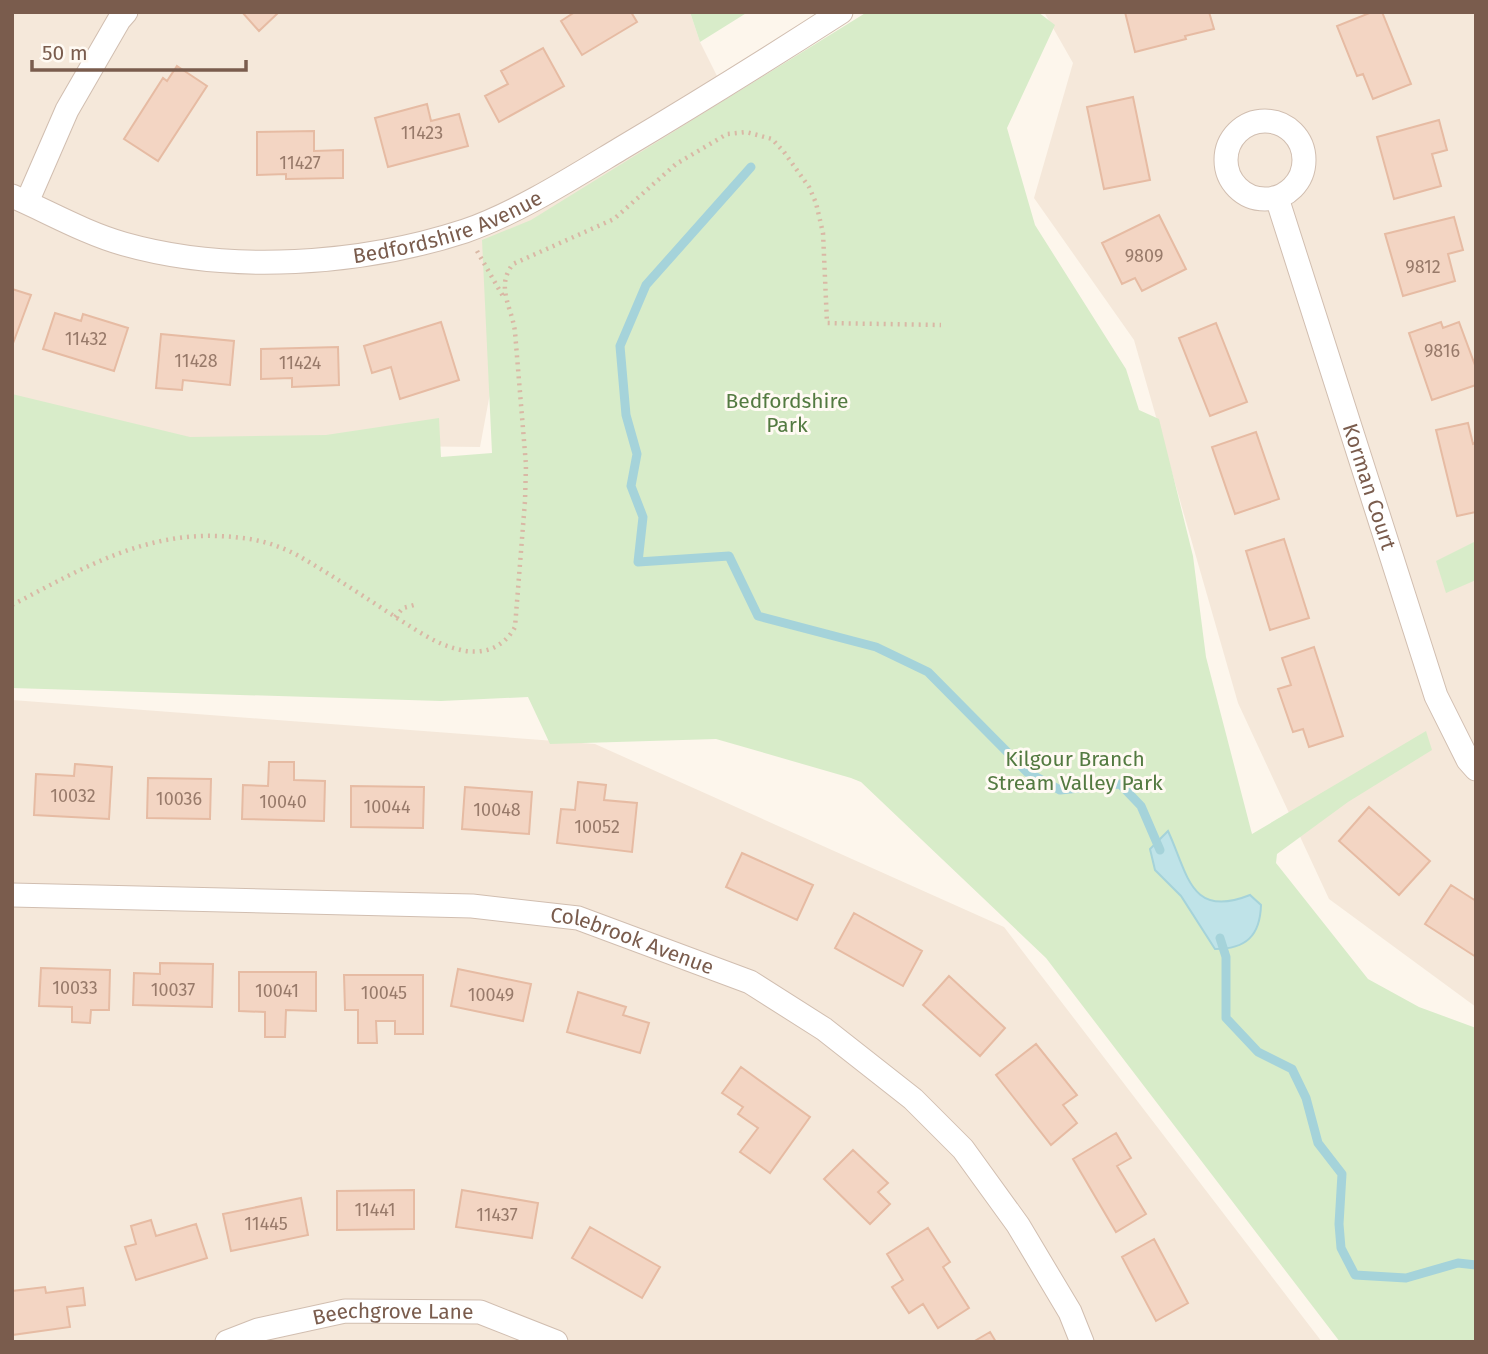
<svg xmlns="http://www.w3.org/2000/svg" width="1488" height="1354" font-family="'Fira Sans',sans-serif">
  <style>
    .residential { fill: #f5e8da }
    .green { fill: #d8ecc9 }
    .water { fill: #bfe3e8; stroke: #a5d3da; stroke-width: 2 }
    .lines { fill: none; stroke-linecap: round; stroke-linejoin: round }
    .stream { stroke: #a5d3da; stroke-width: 9 }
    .building { fill: #f3d5c3; stroke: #e6bba3; stroke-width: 2 }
    .street-casing { stroke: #d1beb0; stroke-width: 25 }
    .path { stroke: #d9b8a5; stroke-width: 4.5; stroke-dasharray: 2 5; stroke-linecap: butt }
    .street { stroke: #fff; stroke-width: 23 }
    .labels { text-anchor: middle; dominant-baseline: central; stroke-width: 6; stroke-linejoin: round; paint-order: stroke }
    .number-label { font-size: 18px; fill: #987a6a }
    .street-label { font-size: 21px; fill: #7a5c4d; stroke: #fffaf3 }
    .park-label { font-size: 21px; fill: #537a41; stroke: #fffaf3 }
  </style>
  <rect width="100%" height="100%" fill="#fdf6ec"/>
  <path class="residential" d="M12,12H690L700,42L740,122L515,259L480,447L29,442L12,431Z
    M1044,12H1476V1007L1329,899L1238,703L1134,340L1034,198L1073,63Z
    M12,700L595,744L1004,927L1322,1342H12Z"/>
  <path class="green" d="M690,12H748L700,42Z
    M867,12H1038L1055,25L1007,128L1035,225L1126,369L1139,410L1159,419L1193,556L1206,657L1252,834L1426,731L1432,750L1348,802L1277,854L1276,863L1368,979L1419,1007L1476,1028V1342H1340L1046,958L861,782L851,778L716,739L550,744L528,697L441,701L12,688V394L190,437L326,435L439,418L441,457L492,453L482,240L531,220Z
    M1476,541V580L1446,593L1436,561Z"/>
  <path class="water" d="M1168,831C1188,874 1190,919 1250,895L1261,905C1260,936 1246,949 1215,949L1181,896L1155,870L1150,849Z"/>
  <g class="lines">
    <path class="stream" d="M751,167L646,285L620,346L626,415L637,454L631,486L643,517L638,562L729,556L758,616L876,647L928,672L1027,772L1060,790L1120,784L1141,806L1160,850
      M1220,938L1226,957V1018L1258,1052L1292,1069L1306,1098L1318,1143L1342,1174L1339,1224L1341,1248L1355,1275L1406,1278L1458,1263L1476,1265"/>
  </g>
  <path class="building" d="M242,12H279L259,31Z
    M575,12H631L637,22L582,55L561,21Z
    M1125,12H1209L1214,29L1185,36L1186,39L1135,52Z
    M1372,12H1382L1411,84L1373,99L1363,74L1357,76L1337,26Z
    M543,48L564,86L499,122L485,96L508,84L501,71Z
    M177,66L207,86L158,161L124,139L163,78L167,81Z
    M1133,97L1150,180L1104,189L1087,107Z
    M427,104L431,121L459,114L468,146L388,167L375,118Z
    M1439,120L1447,150L1432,154L1441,186L1394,199L1377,137Z
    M314,131V151L343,150V178L286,179V174L257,175V132Z
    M1159,215L1186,269L1142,291L1135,278L1122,284L1102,243Z
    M1454,217L1463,250L1448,254L1455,281L1403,296L1385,234Z
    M12,289L31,295L12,346Z
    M55,313L81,321L83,314L128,328L114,371L43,349Z
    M441,322L459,380L400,399L391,367L372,373L364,346Z
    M1441,322L1443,328L1459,322L1476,368V385L1432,400L1409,333Z
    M1216,323L1247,402L1210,416L1179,338Z
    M161,334L234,341L230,385L183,380L182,390L156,388Z
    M338,347L339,385L292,387V378L261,379V349Z
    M1468,423L1473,444L1476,443V512L1457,516L1436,430Z
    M1256,432L1279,499L1235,514L1212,447Z
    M1284,539L1309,618L1270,630L1246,551Z
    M1314,647L1343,736L1309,747L1303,729L1293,732L1278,689L1291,685L1282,658Z
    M269,762H294V780L325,781L324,821L242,819L243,785L268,786Z
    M75,764L112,767L109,819L34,815L36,774L74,776Z
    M148,778L211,779L210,819L147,818Z
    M578,782L606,785L604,800L637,803L632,852L557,843L561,809L575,810Z
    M351,786L424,787L423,828L351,827Z
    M465,787L532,792L529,834L462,829Z
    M1369,807L1430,861L1399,895L1339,841Z
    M742,853L813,885L797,920L726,887Z
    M1451,885L1476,901V957L1425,924Z
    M854,913L922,951L903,986L835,948Z
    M160,963L213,964L212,1007L133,1005L134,973L160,974Z
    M41,968L110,970L109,1010H91L90,1023L72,1022V1007L39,1006Z
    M458,969L531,984L523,1021L451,1006Z
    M239,972H316V1011L286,1010L285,1037H265V1012L239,1011Z
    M344,975H423V1034H395V1021H376L377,1043H358V1010H345Z
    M949,976L1005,1028L980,1056L923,1005Z
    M578,992L626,1007L623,1015L649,1023L640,1053L567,1032Z
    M1036,1044L1077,1095L1063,1105L1077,1123L1051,1145L996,1075Z
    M741,1067L810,1117L770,1173L740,1152L758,1128L738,1114L743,1107L722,1093Z
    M1116,1133L1131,1158L1117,1166L1146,1214L1116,1232L1073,1159Z
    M853,1150L888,1183L878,1192L890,1204L870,1224L824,1179Z
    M414,1190V1229L337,1230V1191Z
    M462,1190L538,1203L532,1238L456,1227Z
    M301,1198L308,1235L231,1251L223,1214Z
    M151,1220L156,1236L196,1224L207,1258L136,1280L125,1247L136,1244L131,1226Z
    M590,1227L660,1267L642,1298L572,1258Z
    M928,1228L950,1262L943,1267L969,1308L938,1328L923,1304L909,1313L892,1287L903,1280L887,1254Z
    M1154,1239L1188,1303L1156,1321L1122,1257Z
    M45,1287L46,1293L83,1288L85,1305L67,1307L70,1327L12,1335V1291Z
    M990,1332L996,1342H973Z"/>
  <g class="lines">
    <g class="street-casing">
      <g id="street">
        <circle cx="1265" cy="160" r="39"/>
        <path id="s1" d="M12,196C49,212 85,233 124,244C230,274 361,265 465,231C517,213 572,178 620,149C694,105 768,59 841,12"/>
        <path id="s2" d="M1277,198L1436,696L1468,760L1476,769"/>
        <path d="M27,202L67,110L119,20L126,12"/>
        <path id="s3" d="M12,895L472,906L578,918L750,982L824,1029L913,1099L963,1149L1018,1225L1070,1312L1082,1342"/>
        <path id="s4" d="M227,1342L258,1330L345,1311L480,1312L556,1342"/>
      </g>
    </g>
    <path class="path" d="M477,251L504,298
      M12,605C87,566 153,526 242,538C261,540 280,546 297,555C332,575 366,598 400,620C418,631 436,644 457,649C481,656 503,649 515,627L525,501L526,465L515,332C512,307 495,287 513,264L614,219L676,164L727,134L746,132L772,139L784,152L809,187L816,203L823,233L827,323L941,325
      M395,617L403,608L418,604"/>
    <use href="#street" class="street"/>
  </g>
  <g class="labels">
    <g class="number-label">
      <text x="422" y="133">11423</text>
      <text x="300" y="163">11427</text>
      <text x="1144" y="256">9809</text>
      <text x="1423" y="267">9812</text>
      <text x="86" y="339">11432</text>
      <text x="1442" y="351">9816</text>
      <text x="196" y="361">11428</text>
      <text x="300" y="363">11424</text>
      <text x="73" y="796">10032</text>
      <text x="179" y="799">10036</text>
      <text x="283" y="802">10040</text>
      <text x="387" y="807">10044</text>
      <text x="497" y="810">10048</text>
      <text x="597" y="827">10052</text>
      <text x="75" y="988">10033</text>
      <text x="173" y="990">10037</text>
      <text x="277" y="991">10041</text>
      <text x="384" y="993">10045</text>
      <text x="491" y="995">10049</text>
      <text x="375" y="1210">11441</text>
      <text x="497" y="1215">11437</text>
      <text x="266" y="1224">11445</text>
    </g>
    <g class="street-label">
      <text stroke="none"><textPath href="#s1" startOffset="452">Bedfordshire Avenue</textPath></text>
      <text stroke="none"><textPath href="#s2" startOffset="303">Korman Court</textPath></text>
      <text stroke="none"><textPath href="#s3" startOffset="625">Colebrook Avenue</textPath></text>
      <text stroke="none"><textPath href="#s4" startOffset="170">Beechgrove Lane</textPath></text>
    </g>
    <g class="park-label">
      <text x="787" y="401">Bedfordshire<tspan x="787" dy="24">Park</tspan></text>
      <text x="1075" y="759">Kilgour Branch<tspan x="1075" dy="24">Stream Valley Park</tspan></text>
    </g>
  </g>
  <rect width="1488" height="1354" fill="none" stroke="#7a5c4d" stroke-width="28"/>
  <path d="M32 60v10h214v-10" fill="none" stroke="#7a5c4d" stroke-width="3.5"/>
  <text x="42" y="60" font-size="21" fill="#7a5c4d" stroke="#fffaf3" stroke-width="5" paint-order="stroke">50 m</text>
</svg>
